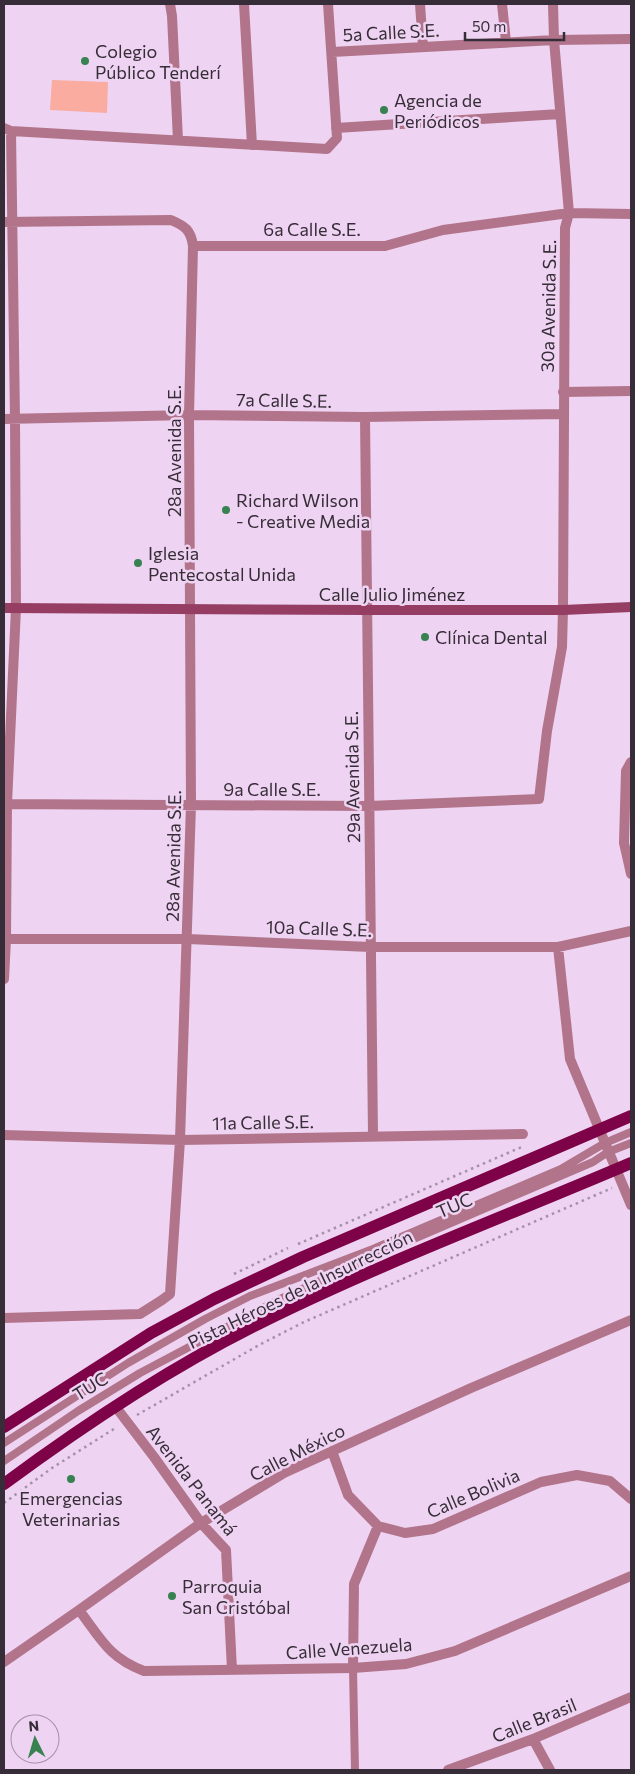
<svg xmlns="http://www.w3.org/2000/svg" width="635" height="1774" font-family="Commissioner,sans-serif">
  <style>
    .green { fill: #f9ac9f }
    .lines { fill: none; stroke-linecap: round; stroke-linejoin: round }
    .path { stroke: #a592a8; stroke-width: 2.5; stroke-dasharray: 2.5 4; stroke-linecap: butt }
    .service { stroke: #b2748b; stroke-width: 8 }
    .minor { stroke: #b2748b; stroke-width: 10 }
    .secondary { stroke: #963d63; stroke-width: 10 }
    .primary { stroke: #7e0247; stroke-width: 12 }
    .poi-dot { fill: #378250; stroke: #eed4f2; stroke-width: 2 }
    .labels { text-anchor: middle; dominant-baseline: central; stroke-width: 5; stroke-linejoin: round; paint-order: stroke }
    .street-label { font-size: 18px; fill: #372d38; stroke: #eed4f2 }
    .poi-label { font-size: 18px; fill: #372d38; stroke: #eed4f2; text-anchor: start }
  </style>
  <rect width="100%" height="100%" fill="#eed4f2"/>
  <path class="green" d="M52,80L108,82L107,113L50,110Z"/>
  <g class="lines">
    <path class="path" d="M298,1244L524,1146
      M234,1274L288,1248
      M137,1415L259,1345L304,1322L612,1188
      M4,1503L52,1468L117,1427"/>
    <path class="service" d="M4,1443L128,1363L205,1319L250,1296L373,1249L561,1169L605,1143L631,1132
      M4,1461L78,1411L140,1373L278,1300L381,1253L593,1162L608,1152L631,1143
      M353,1668L355,1770"/>
    <path class="minor" d="M170,4L172,16L178,140
      M244,4L252,145
      M420,4L423,47
      M502,4L506,42
      M332,52L554,40L631,39
      M4,128L11,131L327,149L337,138L328,4
      M336,128L560,114
      M4,222L171,220C185,226 191,230 193,246L189,415L191,805L180,1140L170,1294L162,1300L140,1314L4,1318
      M193,246H385L443,230L569,213L631,214
      M563,392L631,391
      M365,417L373,1136
      M4,419L189,415L365,417L564,414
      M631,762L626,771L624,843L631,874
      M4,804L369,806L539,799L547,731L562,647L563,610L565,228L569,213L554,40L553,4
      M4,939H188L370,947H558L631,931
      M558,947L570,1059L631,1205
      M4,979L6,939L7,804L16,608L15,419L11,131
      M4,1135L180,1140L523,1134
      M115,1406L154,1457L201,1523L226,1550L232,1670
      M332,1451L348,1495L378,1526L405,1533L433,1529L541,1482L577,1475L610,1481L631,1499
      M79,1610C101,1639 109,1658 144,1671L353,1668L406,1664L455,1651L631,1576
      M4,1662L79,1610L201,1523L284,1473L471,1388L631,1320
      M353,1668L354,1584L378,1526
      M533,1739L550,1770
      M448,1770L533,1739L631,1697"/>
    <path class="secondary" d="M4,608L367,610H563L631,607"/>
    <path class="primary" d="M4,1427L151,1333L214,1299L303,1257L631,1116
      M4,1484C85,1424 169,1368 260,1323C381,1263 507,1216 631,1163"/>
  </g>
  <g class="poi-dot">
    <circle cx="85" cy="61" r="5"/>
    <circle cx="384" cy="110" r="5"/>
    <circle cx="226" cy="510" r="5"/>
    <circle cx="138" cy="563" r="5"/>
    <circle cx="425" cy="637" r="5"/>
    <circle cx="71" cy="1479" r="5"/>
    <circle cx="172" cy="1596" r="5"/>
  </g>
  <g class="labels">
    <g class="street-label">
      <text transform="translate(391 32) rotate(-3)">5a Calle S.E.</text>
      <text x="312" y="229">6a Calle S.E.</text>
      <text transform="translate(548 306) rotate(-89)">30a Avenida S.E.</text>
      <text transform="translate(284 400) rotate(1)">7a Calle S.E.</text>
      <text transform="translate(174 451) rotate(-90)">28a Avenida S.E.</text>
      <text x="392" y="594">Calle Julio Jiménez</text>
      <text transform="translate(352 777) rotate(-91)">29a Avenida S.E.</text>
      <text x="272" y="789">9a Calle S.E.</text>
      <text transform="translate(173 856) rotate(-89)">28a Avenida S.E.</text>
      <text transform="translate(319 928) rotate(2)">10a Calle S.E.</text>
      <text transform="translate(263 1122) rotate(-1)">11a Calle S.E.</text>
      <text transform="translate(454 1205) rotate(-23)">TUC</text>
      <text transform="translate(300 1289) rotate(-26)">Pista Héroes de la Insurrección</text>
      <text transform="translate(90 1386) rotate(-32)">TUC</text>
      <text transform="translate(297 1452) rotate(-27)">Calle México</text>
      <text transform="translate(192 1480) rotate(52)">Avenida Panamá</text>
      <text transform="translate(473 1493) rotate(-23)">Calle Bolivia</text>
      <text transform="translate(349 1648) rotate(-4)">Calle Venezuela</text>
      <text transform="translate(534 1720) rotate(-22)">Calle Brasil</text>
    </g>
    <g class="poi-label">
      <text x="95" y="51">Colegio<tspan x="95" dy="21">Público Tenderí</tspan></text>
      <text x="394" y="100">Agencia de<tspan x="394" dy="21">Periódicos</tspan></text>
      <text x="236" y="500">Richard Wilson<tspan x="236" dy="21">- Creative Media</tspan></text>
      <text x="148" y="553">Iglesia<tspan x="148" dy="21">Pentecostal Unida</tspan></text>
      <text x="435" y="637">Clínica Dental</text>
      <text x="71" y="1498" text-anchor="middle">Emergencias<tspan x="71" dy="21">Veterinarias</tspan></text>
      <text x="182" y="1586">Parroquia<tspan x="182" dy="21">San Cristóbal</tspan></text>
    </g>
  </g>
  <rect width="635" height="1774" fill="none" stroke="#372d38" stroke-width="10"/>
  <g transform="translate(35 1739) rotate(355)"><circle r="24" fill="#eed4f2" stroke="#a591a8"/>
  <path d="M0-4L9 19L0 12L-9 19Z" fill="#378250"/>
  <text y="-8" font-size="14" font-weight="bold" text-anchor="middle" fill="#372d38">N</text>
  </g>
  <path d="M465 32v8h99v-8" fill="none" stroke="#372d38" stroke-width="2.5"/>
  <text x="472" y="32" font-size="15" fill="#372d38" stroke="#eed4f2" stroke-width="4" paint-order="stroke">50 m</text>
</svg>
